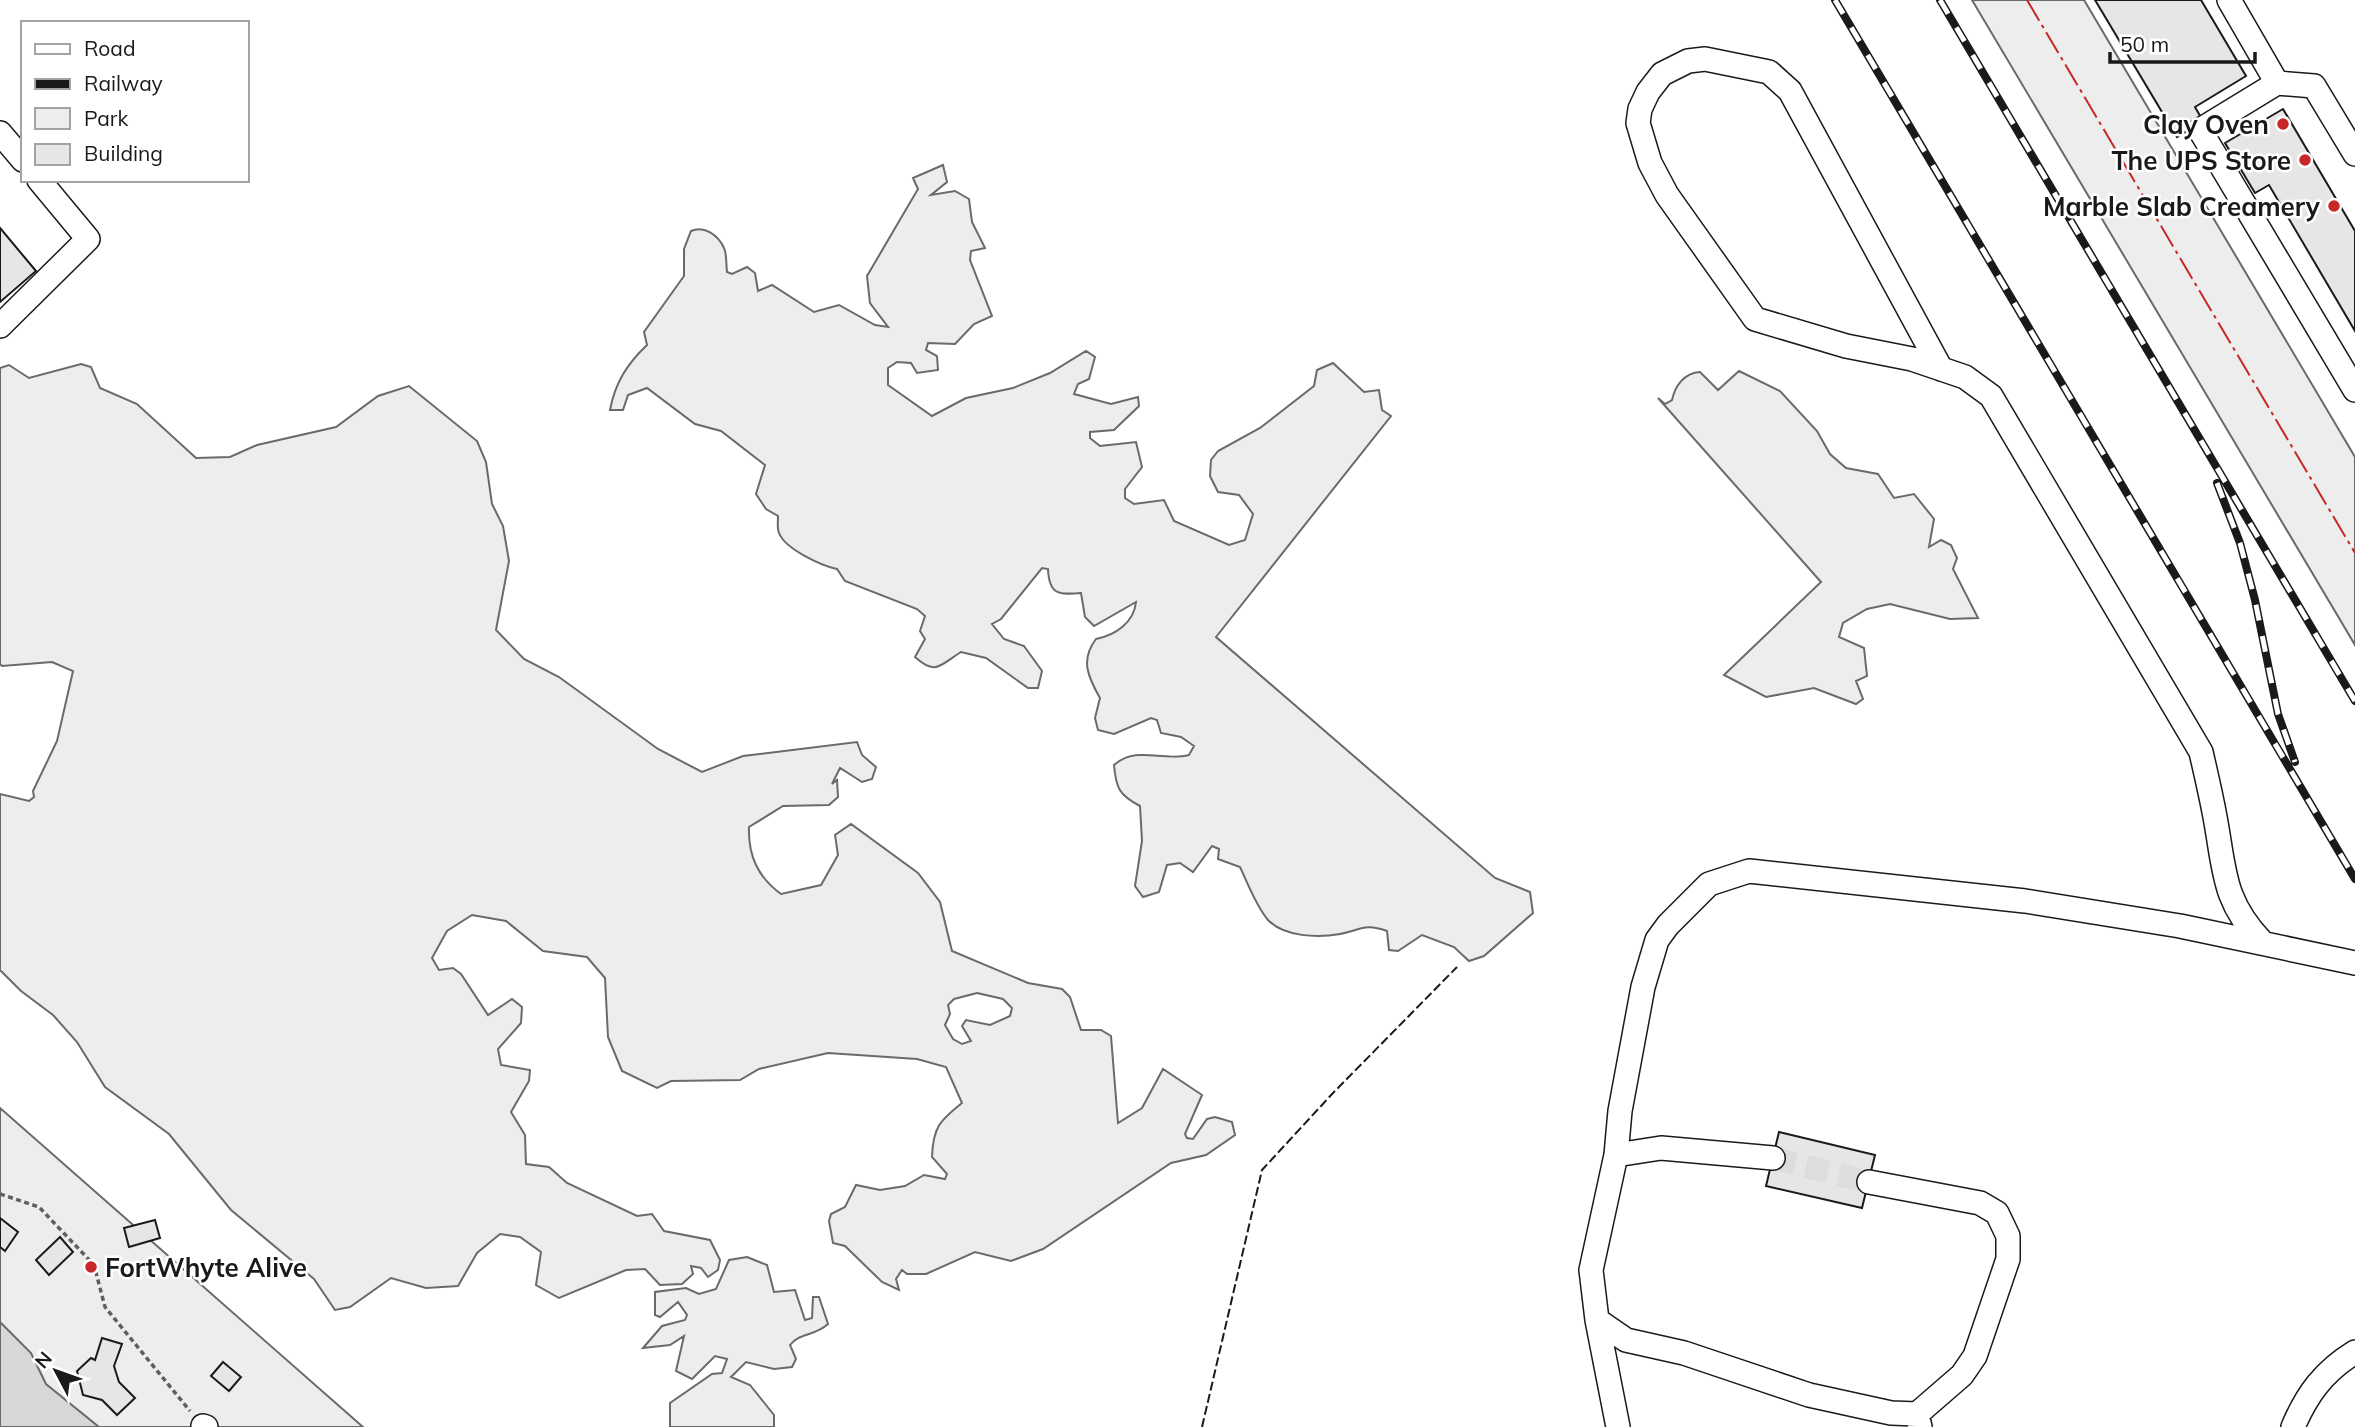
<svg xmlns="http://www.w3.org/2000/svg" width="2355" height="1427" font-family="Mulish,sans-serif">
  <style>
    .green { fill: #ededed; stroke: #6a6a6a; stroke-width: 2; fill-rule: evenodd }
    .water { fill: #d7d7d7; stroke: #6a6a6a; stroke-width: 2 }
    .building { fill: #e6e6e6; stroke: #1a1a1a; stroke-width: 2 }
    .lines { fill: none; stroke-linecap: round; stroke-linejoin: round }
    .minor-tunnel { stroke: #ddd; stroke-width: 23; stroke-dasharray: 23 11; stroke-linecap: butt }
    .minor-casing { stroke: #1a1a1a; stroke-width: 26 }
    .path { stroke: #5f5f5f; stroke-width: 3.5; stroke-dasharray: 5 3.5; stroke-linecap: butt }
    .minor { stroke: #fff; stroke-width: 23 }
    .rail-casing { stroke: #1a1a1a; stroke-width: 8 }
    .rail { stroke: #fff; stroke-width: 5; stroke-dasharray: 16; stroke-linecap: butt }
    .fence { stroke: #1a1a1a; stroke-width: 2; stroke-dasharray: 9 3.5; stroke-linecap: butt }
    .power { stroke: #c62828; stroke-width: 2; stroke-dasharray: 24 5 3.5 5; stroke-linecap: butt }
    .poi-dot { fill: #c62828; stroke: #fff; stroke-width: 2.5 }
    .labels { text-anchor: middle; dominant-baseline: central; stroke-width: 5; stroke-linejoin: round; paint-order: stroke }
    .poi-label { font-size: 26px; font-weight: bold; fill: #1a1a1a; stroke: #fff; text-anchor: end }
  </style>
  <rect width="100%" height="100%" fill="#fff"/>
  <path class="green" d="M1972,0H2084L2355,457V645Z
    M943,165L947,182L931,195L955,191L969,199L972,222L985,248L971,251L970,260L992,316L974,324L955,344L928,343L926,350L937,356L938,370L917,373L911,363L897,362L888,368V385L932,416L966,398L1013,388L1050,373L1086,351L1095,357L1089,379L1078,384L1074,394L1111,404L1138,397L1139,406L1114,430L1090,432V438L1100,446L1136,442L1142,467L1125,489V498L1134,504L1164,500L1174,521L1229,545L1245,540L1253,514L1239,495L1218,492L1210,476L1211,460L1218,451L1260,428L1314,386L1317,370L1333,363L1364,392L1379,390L1382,410L1391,416L1216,637L1495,878L1530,892L1533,913L1484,956L1469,961L1454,947L1422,935L1398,951L1389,950L1387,931C1364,923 1361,930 1340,934C1318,938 1284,937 1268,920C1256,906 1248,884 1240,867L1218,859L1219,849L1212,846L1193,872L1180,863L1167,865L1159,892L1143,897L1135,886L1142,841L1140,806C1119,795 1116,788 1114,765C1137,745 1162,762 1189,755L1194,746L1181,737L1161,733L1157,720L1151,718L1114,734L1098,730L1095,718L1100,698C1088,677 1080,660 1096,639C1116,635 1134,622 1136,602L1094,626L1085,617L1081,593C1059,595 1049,595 1048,569L1042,568L1001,619L992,624L1004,639L1024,646L1042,671L1038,688H1028L986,658L961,652C940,665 936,676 915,657L925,639L920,631L925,616L917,609L845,581L837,569C822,566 785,549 779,533C777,529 778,521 778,516L766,509L756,494L765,465L721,431L695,424L647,388L628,395L623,410H610C615,383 627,364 647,345L644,332L684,276V249L691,231C704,225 718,235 724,248C727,254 726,265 727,272L732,274L747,267L755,273L758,291L772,285L814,312L839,305L875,325L888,327L870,303L867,276L918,189L913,178Z
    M81,364L91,367L100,388L137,404L196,458L230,457L257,445L336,427L378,396L409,386L477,441L486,462L492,504L503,526L509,561L496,630L524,659L559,677L658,749L702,772L743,756L857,742L862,755L876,767L872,779L862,782L840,768L832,784L837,780L838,797L829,805L783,806L749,827C748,856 758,877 781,894L821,885L838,855L835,835L851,824L918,873L940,902L952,951L1028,983L1062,989L1070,997L1081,1030H1101L1111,1036L1118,1123L1142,1108L1163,1069L1202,1095L1185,1134L1187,1138L1193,1139L1207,1119L1215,1117L1232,1122L1235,1135L1206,1155L1171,1163L1043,1249L1011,1261L975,1252L926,1274H907L902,1270L896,1279L899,1290L882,1282L845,1246L833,1243L829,1221L831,1214L845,1207L856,1185L880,1190L905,1186L924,1175L945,1179L947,1174L932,1157C933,1126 941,1120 962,1103L946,1067L917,1059L828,1053L759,1069L740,1080L671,1081L657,1088L622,1071L608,1037L605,978L587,957L543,951L506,921L472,915L447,931L432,958L439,970L453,968L461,974L488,1015L512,999L522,1007L521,1023L498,1049L501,1065L530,1070L529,1081L511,1112L525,1135L526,1164L549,1167L567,1183L637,1216L652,1214L664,1231L710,1240L720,1260L718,1270L708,1277L701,1268L691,1266L693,1274L682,1284L660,1285L645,1269L626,1270L559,1298L536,1285L541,1252L520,1237L500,1234L477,1253L458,1286L426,1288L391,1278L350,1307L335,1310L314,1279L231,1210L169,1134L105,1087L77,1042L53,1015L21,991L0,970V794L29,801L34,797L33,791L57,741L73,671L52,662L2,666L0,664V368L9,365L29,378ZM977,993L1003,999L1012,1008L1010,1016L990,1025L966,1020L962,1026L971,1041L962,1044L953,1039L945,1025L950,1014L948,1005L954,999Z
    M1739,371L1780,391L1817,431L1830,454L1846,468L1878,474L1894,498L1914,494L1934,519L1929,547L1941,540L1951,545L1957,558L1953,569L1978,618L1950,619L1890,604L1867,609L1843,623L1839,637L1864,648L1867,676L1856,681L1863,699L1856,704L1814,688L1766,697L1724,675L1821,582L1658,398L1665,404L1672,400C1675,386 1684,373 1700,372L1718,390Z
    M0,1108L363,1427H0Z
    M747,1257L767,1265L774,1292L795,1290L805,1320L812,1318L813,1297H819L828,1324C815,1336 799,1333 790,1345L796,1359L792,1367L774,1369L746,1362L731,1377L750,1385L774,1415V1427H670V1403L712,1374L722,1373L727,1359L715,1356L692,1379L676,1371L684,1336L670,1345L643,1348L662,1326L685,1320L687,1315L678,1302L660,1317L655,1315V1292L686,1288L699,1294L716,1289L729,1260Z"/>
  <path class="water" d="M0,1322L31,1353L46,1384L99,1427H0Z"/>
  <path class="building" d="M2095,0H2201L2246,76L2195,107L2203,121L2177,137Z
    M2283,109L2355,231V331L2269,185L2255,193L2225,143Z
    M0,228L36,271L0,302Z
    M1779,1132L1875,1155L1862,1208L1766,1186Z
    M0,1218L18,1232L5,1251L0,1247Z
    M155,1220L160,1238L129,1247L124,1228Z
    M60,1237L73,1252L49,1275L36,1260Z
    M102,1338L122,1344L114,1366L119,1382L135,1398L117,1415L102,1400L83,1395L77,1371L91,1358L95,1360Z
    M223,1362L241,1377L229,1391L211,1376Z"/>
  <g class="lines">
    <path class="minor-tunnel" d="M1773,1158L1869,1182"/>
    <g class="minor-casing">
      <path id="minor" d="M2229,0L2277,83
        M0,133L23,160
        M2355,154L2314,86L2277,83L2200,130L2355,390
        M0,326L88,239L39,180
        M1941,369L1790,91L1769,72L1705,59L1688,61L1662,74L1648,92L1640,109L1638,123L1650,163L1667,195L1755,319L1846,346L1912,359L1965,377L1991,396L2201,752C2206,774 2211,795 2215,817C2225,870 2222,900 2262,942
        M1616,1155L1620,1111L1643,987L1657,940L1668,925L1709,884L1749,871L2025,901L2180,926L2355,963
        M1773,1158L1661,1148L1616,1155L1591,1270L1597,1320L1626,1340L1684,1353L1809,1395L1891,1413L1917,1414L1920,1427
        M1869,1182L1980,1203L1997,1213L2008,1236V1259L1975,1356L1962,1375L1917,1414
        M1597,1320L1618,1427
        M203,1426L206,1427
        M2293,1427C2307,1394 2324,1371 2355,1352"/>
    </g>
    <path class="path" d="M0,1194L39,1207L94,1265L105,1307L190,1411"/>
    <use href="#minor" class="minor"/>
    <g class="rail-casing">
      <path id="rail" d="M1835,0L2355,879
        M1940,0L2355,701
        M2217,483L2240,543L2255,600L2278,714L2295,762"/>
    </g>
    <use href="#rail" class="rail"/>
    <path class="fence" d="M1202,1427L1262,1170L1333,1093L1457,967"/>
    <path class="power" d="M2027,0L2355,553"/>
  </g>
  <g class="poi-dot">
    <circle cx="2283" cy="124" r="7"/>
    <circle cx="2305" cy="160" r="7"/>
    <circle cx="2334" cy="206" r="7"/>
    <circle cx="91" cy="1267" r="7"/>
  </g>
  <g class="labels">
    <g class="poi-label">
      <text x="2269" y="124">Clay Oven</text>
      <text x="2291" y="160">The UPS Store</text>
      <text x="2320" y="206">Marble Slab Creamery</text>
      <text x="105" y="1267" text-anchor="start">FortWhyte Alive</text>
    </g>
  </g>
  <rect x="21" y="21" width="228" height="161" fill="#ffffff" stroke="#a3a3a3" stroke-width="2"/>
  <rect x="35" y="44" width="35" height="10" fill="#ffffff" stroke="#a3a3a3" stroke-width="2"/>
  <text x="84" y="56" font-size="21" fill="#1a1a1a">Road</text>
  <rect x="35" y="79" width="35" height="10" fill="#1a1a1a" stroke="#a3a3a3" stroke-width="2"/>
  <text x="84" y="91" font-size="21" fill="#1a1a1a">Railway</text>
  <rect x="35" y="108" width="35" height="21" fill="#ededed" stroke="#a3a3a3" stroke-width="2"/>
  <text x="84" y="126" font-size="21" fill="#1a1a1a">Park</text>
  <rect x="35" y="144" width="35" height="21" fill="#e6e6e6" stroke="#a3a3a3" stroke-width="2"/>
  <text x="84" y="161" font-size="21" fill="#1a1a1a">Building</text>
  <g transform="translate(56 1371) rotate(311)" stroke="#ffffff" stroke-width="5" paint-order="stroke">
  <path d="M0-5L12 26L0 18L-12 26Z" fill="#1a1a1a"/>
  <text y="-10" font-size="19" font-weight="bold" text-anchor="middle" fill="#1a1a1a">N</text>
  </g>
  <path d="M2110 52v10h145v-10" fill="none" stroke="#1a1a1a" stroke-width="3.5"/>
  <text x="2120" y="52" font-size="21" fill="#1a1a1a" stroke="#ffffff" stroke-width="5" paint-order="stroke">50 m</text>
</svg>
